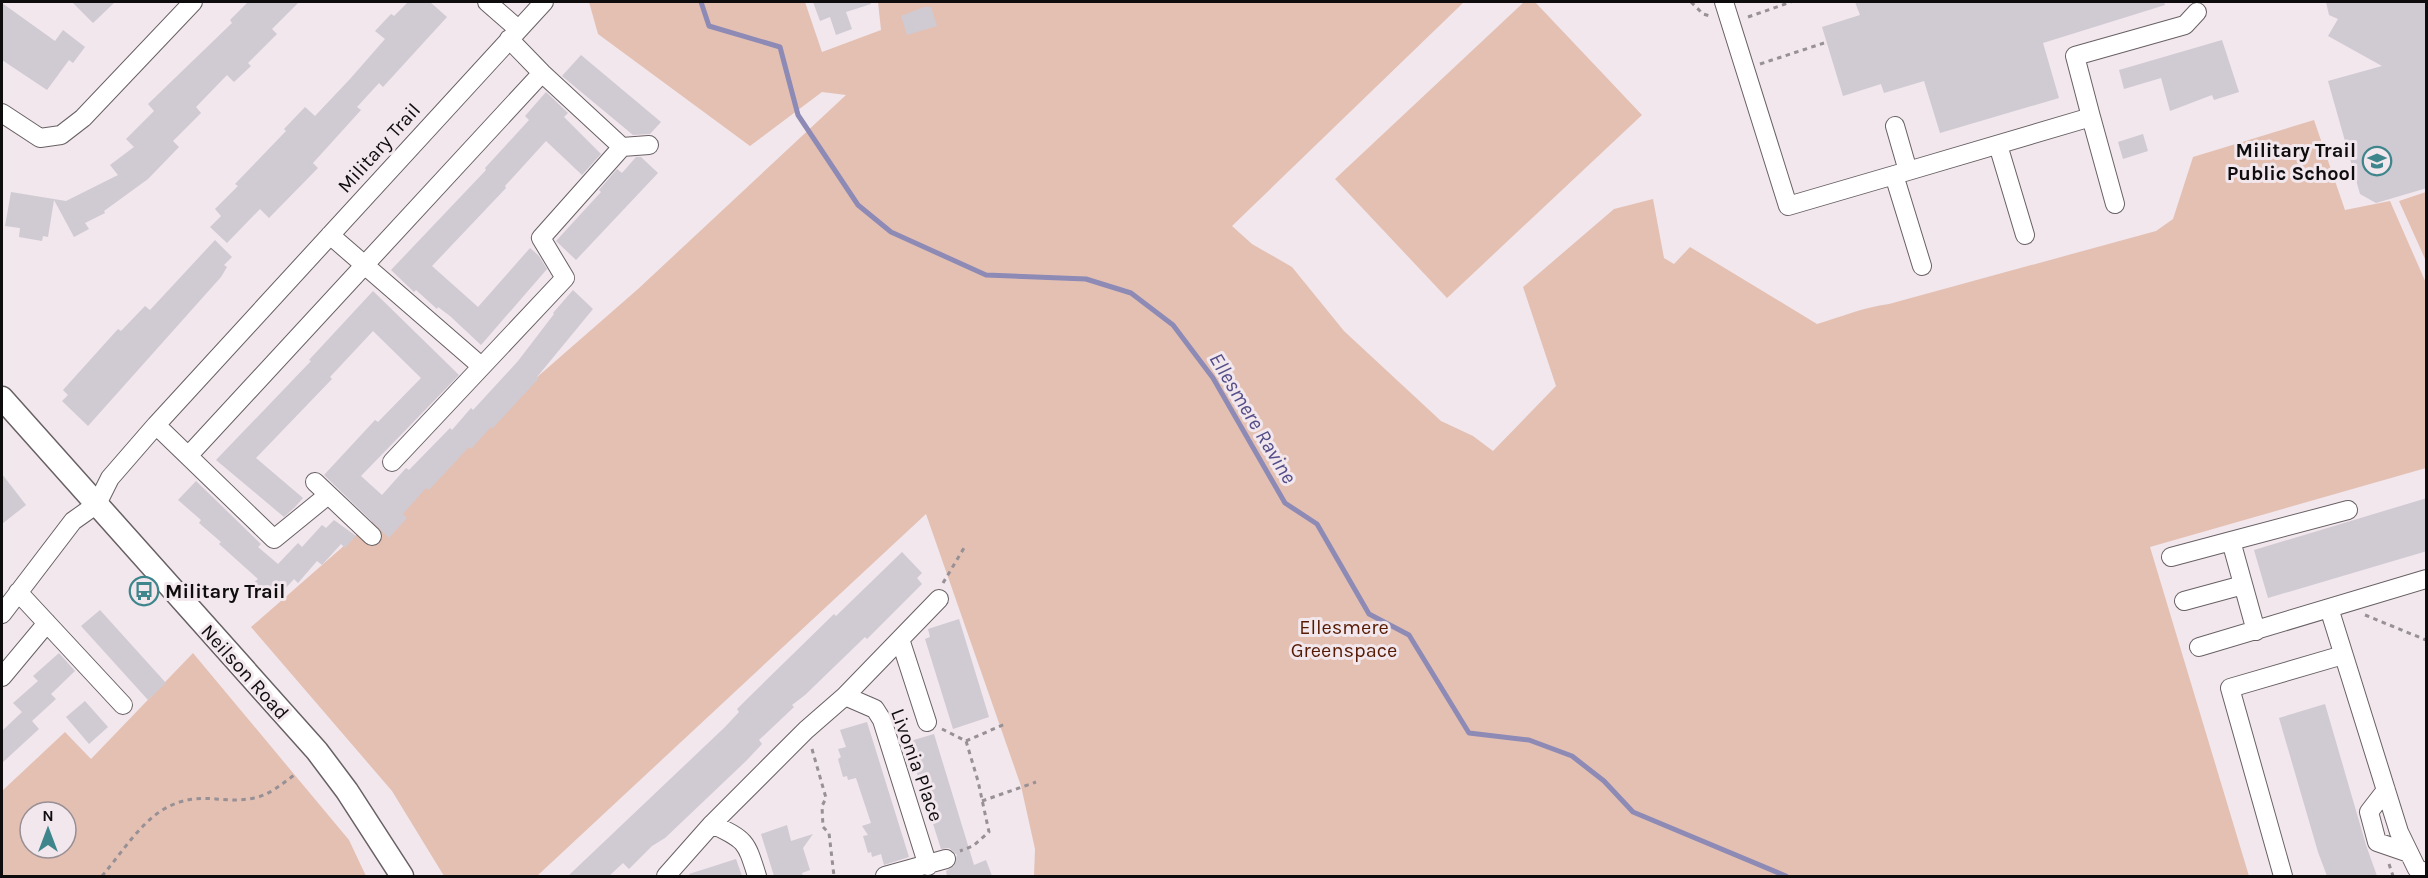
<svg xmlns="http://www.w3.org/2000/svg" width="2428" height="878" font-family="Karla,sans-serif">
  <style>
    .green { fill: #e4c0b3; fill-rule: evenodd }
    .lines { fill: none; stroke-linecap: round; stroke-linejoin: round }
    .stream { stroke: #8d8ab6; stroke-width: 5 }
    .building { fill: #d0cad2 }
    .minor-casing { stroke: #686064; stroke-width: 20 }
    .major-casing { stroke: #686064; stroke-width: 25 }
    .path { stroke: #979095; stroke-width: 3; stroke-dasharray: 4.5 4.5; stroke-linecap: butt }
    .minor { stroke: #fff; stroke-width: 18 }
    .major { stroke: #fff; stroke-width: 22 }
    .labels { text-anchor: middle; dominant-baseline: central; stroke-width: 6; stroke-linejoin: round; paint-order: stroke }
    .street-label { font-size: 20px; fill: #0f0c0e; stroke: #f1e7ed }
    .poi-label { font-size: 20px; font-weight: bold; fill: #0f0c0e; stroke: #f1e7ed; text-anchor: end }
    .park-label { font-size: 20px; fill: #561a03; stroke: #f1e7ed }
    .water-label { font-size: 21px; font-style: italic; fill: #544d88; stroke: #f1e7ed }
  </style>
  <rect width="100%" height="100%" fill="#f1e7ed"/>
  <path class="green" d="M589,2H805L822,52L881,30L878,2H1464L1232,226L1252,244L1292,267L1344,331L1441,421L1473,436L1493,451L1556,386L1523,287L1614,209L1653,199L1664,258L1674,264L1690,247L1817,324C1841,317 1864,307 1889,304L2156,231L2173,219L2193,157L2314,120L2345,210L2390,201L2426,283V468L2150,547L2249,876H1034L1035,849L1021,786L926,514L537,876H444L392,791L251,627L638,289L846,95L822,92L750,146L598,34Z
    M1524,2H1535L1642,115L1447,298L1335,179Z
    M2426,192V261L2399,201Z
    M193,653L349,840L366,876H2V791L65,732L91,759ZM30,812H66V848H30Z"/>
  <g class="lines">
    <path class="stream" d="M701,2L709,26L780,47L798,115L858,205L891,232L986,275L1086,279L1131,293L1173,325L1213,378L1285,503L1317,524L1369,614L1409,635L1469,733L1529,740L1572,756L1604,781L1633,812L1786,876"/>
  </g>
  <path class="building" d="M72,2H115L93,23Z
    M248,2H299L272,29L277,34L248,63L251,66L234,82L227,75L196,107L201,113L173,141L179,147L148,179L104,211L105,213L85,223L89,229L74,237L54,200L48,237L43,236L42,241L19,237L20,228L5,226L11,192L66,201L118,175L110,165L134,147L126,139L154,111L148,104L232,23L230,20Z
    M408,2H430L447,17L383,87L379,83L357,107L361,110L313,163L318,168L269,218L260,209L227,243L210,227L221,216L215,209L238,186L235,184L286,131L284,129L305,107L315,116L350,79L385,39L375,31L391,14L394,16Z
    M813,2H870L871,4L846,12L852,29L836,35L830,17L820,21Z
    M1855,2H2164L2165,5L2043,43L2059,98L1940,133L1924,81L1884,93L1881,84L1843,96L1822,27L1860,15Z
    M2326,2H2427V188L2376,203L2360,194L2328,81L2382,66L2328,36L2338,19L2329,15Z
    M2,3L55,41L63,30L85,47L73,63L69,60L47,90L2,60Z
    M924,7H931L937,26L907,35L901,16Z
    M2222,40L2239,92L2214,100L2212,95L2170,111L2161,78L2124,89L2119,70Z
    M581,55L661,122L650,134L633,135L562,76Z
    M546,92L568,113L564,117L601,154L582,175L546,141L505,186L506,188L432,266L478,307L530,248L539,256L547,269L481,345L450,316L438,307L437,309L416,290L414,292L391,270L486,170L485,168L529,120L525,116Z
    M2143,134L2148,151L2123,159L2118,142Z
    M636,157H641L658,173L576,260L556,241L601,192L599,190L617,169L622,173Z
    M215,240L232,257L224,265L227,267L221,277L88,426L62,401L68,395L63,390L118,329L121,331L145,306L150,310Z
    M573,290L593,309L537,377L539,378L492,429L491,427L471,449L469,447L429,490L426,488L403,514L407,518L389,538L324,475L375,420L378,422L421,378L373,331L330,377L332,379L256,458L303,498L295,507L284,517L216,460L311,361L309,360L373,291L459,375L361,476L382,495L406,468L409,470L450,428L452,430L471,408L473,410L518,361L554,314L553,313Z
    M2,474L26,505L2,524Z
    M196,481L261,544L258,547L278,564L298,543L302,547L322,525L326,528L334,520L356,536L345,548L341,544L322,565L317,561L298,583L294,579L274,601L253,583L258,579L219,544L221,542L199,523L201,520L178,500Z
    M2427,498V551L2268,598L2254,550Z
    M902,552L922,573L917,578L922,584L867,639L865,637L805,695L792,705L794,707L759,740L762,744L746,761L665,838L652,846L629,869L623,863L609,876H568L725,727L739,712L737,709L746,700L834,614L836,616Z
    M100,610L166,683L148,700L81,626Z
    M959,619L989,717L953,729L925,639L930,637L928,629Z
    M59,653L75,671L51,694L56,699L32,721L39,729L2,763V731L22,712L13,703L38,681L33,676Z
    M85,701L108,727L89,744L66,717Z
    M2325,704L2366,845L2377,876H2327L2318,852L2279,718Z
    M867,722L909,857L884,865L881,854L872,857L871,852L868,853L863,836L868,835L862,826L871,823L856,778L848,780L847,776L843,777L838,759L841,757L838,749L846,747L840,730Z
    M934,734L974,865L986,860L992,876H947L946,871L954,866L957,855L949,848L941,849L907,742Z
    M787,825L791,841L813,834L803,848L810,870L802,873L803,876H774L761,834Z
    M736,859L742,876H690L689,874Z"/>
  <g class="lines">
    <g class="minor-casing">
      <path id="minor" d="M487,2L518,29
        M1724,2L1788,206L1908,171L1895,126
        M509,39L542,73L622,147L649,145
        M2,113L40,138L61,135L83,118L193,2
        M2091,117L2115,204
        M1998,145L2025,235
        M1908,171L2091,117L2075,56L2185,25L2197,12
        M1894,175L1922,266
        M330,235L481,366
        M156,425L274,539L328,495
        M189,455L542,73
        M392,462L565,278L541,238L622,147
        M315,482L372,536
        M2231,541L2348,510
        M2171,557L2231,541L2256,631
        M18,592L123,705
        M2184,601L2243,585
        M2329,608L2399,832L2417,869L2426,872
        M2,614L73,521L97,504L110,478L156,425L544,2
        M900,639L927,722
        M2199,647L2426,579
        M2,677L47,623
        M845,696L875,709L882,720L928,866
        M2386,790L2369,812L2377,842L2409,853
        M712,824C746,840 746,841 757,876
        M666,876L712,824L806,730L845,696L939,599
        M885,876L946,859
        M2283,876L2230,688L2343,655"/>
    </g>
    <g class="major-casing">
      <path id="major" d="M2,398L317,751L347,791L402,876"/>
    </g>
    <path class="path" d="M1691,2L1703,14L1710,16
      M1748,17L1791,2
      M1760,64L1824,43
      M943,583L964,548
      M2365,615L2426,640
      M942,729L966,741L978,781L989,832L973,846L960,851
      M966,741L1005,724
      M812,749L826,798L822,806L823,827L829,833L834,876
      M982,801L1036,782
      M2389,864L2393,876
      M102,876C121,854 139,824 164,809C199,789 222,805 254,798C270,795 283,783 297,773"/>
    <use href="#minor" class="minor"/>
    <use href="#major" class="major"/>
  </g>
  <defs>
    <g id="school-ring" transform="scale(1.5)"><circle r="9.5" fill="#f1e7ed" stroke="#3e868c" stroke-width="1.5"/><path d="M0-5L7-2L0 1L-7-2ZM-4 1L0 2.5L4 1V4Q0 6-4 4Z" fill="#3e868c"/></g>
    <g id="bus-ring" transform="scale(1.5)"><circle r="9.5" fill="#f1e7ed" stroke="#3e868c" stroke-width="1.5"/><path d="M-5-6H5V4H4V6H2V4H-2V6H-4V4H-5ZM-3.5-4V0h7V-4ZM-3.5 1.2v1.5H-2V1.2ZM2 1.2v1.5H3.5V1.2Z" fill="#3e868c"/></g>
  </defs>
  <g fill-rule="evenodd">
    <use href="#school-ring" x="2377" y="161"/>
    <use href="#bus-ring" x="144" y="591"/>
  </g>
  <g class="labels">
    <g class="street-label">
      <text transform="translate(379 148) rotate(-48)">Military Trail</text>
      <text transform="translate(245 672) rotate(48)">Neilson Road</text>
      <text transform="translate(917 765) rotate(70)">Livonia Place</text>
    </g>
    <g class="poi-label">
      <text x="2356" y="150">Military Trail<tspan x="2356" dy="23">Public School</tspan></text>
      <text x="165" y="591" text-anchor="start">Military Trail</text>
    </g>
    <g class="park-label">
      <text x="1344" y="627">Ellesmere<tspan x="1344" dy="23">Greenspace</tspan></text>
    </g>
    <g class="water-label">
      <text transform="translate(1253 418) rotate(59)">Ellesmere Ravine</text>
    </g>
  </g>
  <rect width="2428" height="878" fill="none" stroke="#0f0c0e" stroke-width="6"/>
  <g transform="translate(48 830)"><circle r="28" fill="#f1e7ed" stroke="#978f94" stroke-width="1.5"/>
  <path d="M0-4.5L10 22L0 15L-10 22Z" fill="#3e868c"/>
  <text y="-9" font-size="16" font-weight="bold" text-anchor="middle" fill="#0f0c0e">N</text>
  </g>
</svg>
